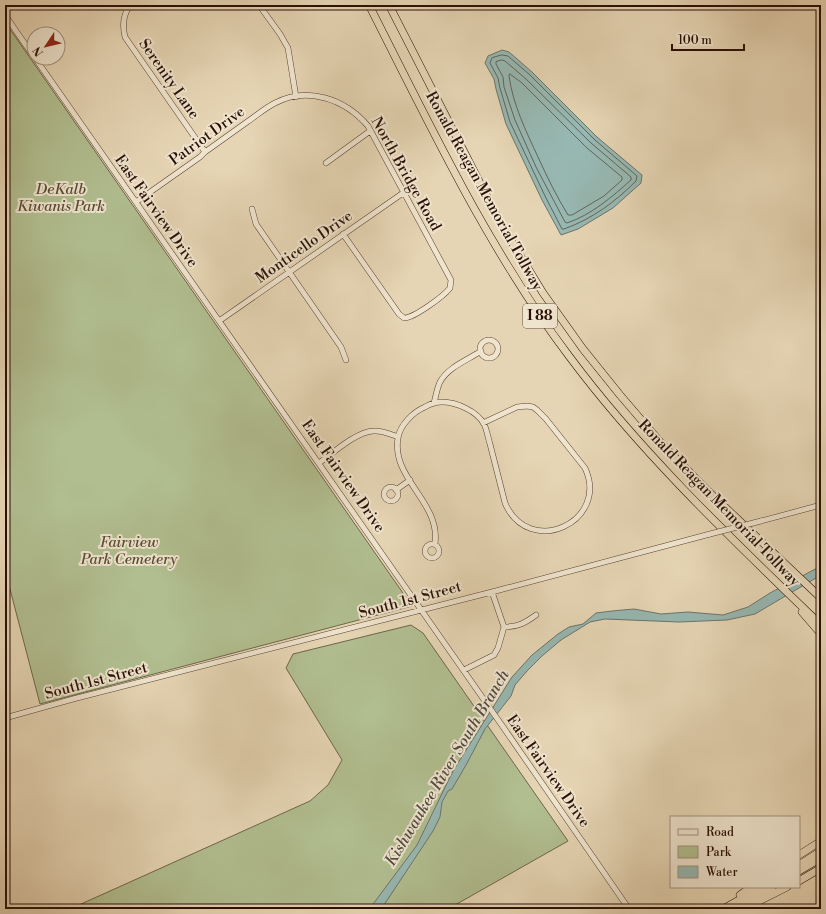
<svg xmlns="http://www.w3.org/2000/svg" width="826" height="914" font-family="'Libre Bodoni',serif">
  <style>
    .green { fill: #b1be90; stroke: #6d664a }
    .water { fill: #97b8b2; stroke: #6b746c }
    .lines { fill: none; stroke-linecap: round; stroke-linejoin: round }
    .shore { stroke: #60645b; stroke-width: 1 }
    .minor-casing { stroke: #584030; stroke-width: 6 }
    .highway-casing { stroke: #290f04; stroke-width: 8 }
    .minor { stroke: #efe4ce; stroke-width: 5 }
    .highway { stroke: #e6d5b4; stroke-width: 7 }
    .minor-bridge-casing { stroke: #584030; stroke-width: 6; stroke-linecap: butt }
    .minor-bridge { stroke: #efe4ce; stroke-width: 5 }
    .labels { text-anchor: middle; dominant-baseline: central; stroke-width: 4; stroke-linejoin: round; paint-order: stroke }
    .shield { fill: #efe4ce; stroke: #644f41; stroke-width: 1 }
    .shield-label { font-size: 14px; font-weight: bold; fill: #290f04 }
    .street-label { font-size: 15px; fill: #290f04; stroke: #efe4ce }
    .park-label { font-size: 15px; font-style: italic; fill: #594c35; stroke: #efe4ce }
    .water-label { font-size: 16px; font-style: italic; fill: #504a41; stroke: #efe4ce }
  </style>
  <rect width="100%" height="100%" fill="#e6d5b4"/>
  <filter id="stains"><feTurbulence type="fractalNoise" baseFrequency=".005" numOctaves="4"/><feColorMatrix values="0 0 0 0 .2 0 0 0 0 .09 0 0 0 0 .02 0 0 0 .5 -.17"/></filter>
  <radialGradient id="worn" r=".72"><stop offset=".6" stop-color="#630" stop-opacity="0"/><stop offset="1" stop-color="#630" stop-opacity=".3"/></radialGradient>
  <path class="green" d="M5,22L412,606L40,704L5,570Z
    M411,625L423,633L568,841L448,909H70L310,801L328,785L342,760L286,668L293,654Z"/>
  <path class="water" d="M502,50L509,52L532,72L597,137L642,175L641,183L613,208L578,229L561,235L542,200L506,124L496,89L494,79L485,63L488,56Z
    M821,566V575L755,614L727,620L679,622L605,619L590,622L561,640L542,656L527,671L515,685L511,696L485,729L466,765L452,789L448,791L442,802L440,817L433,831L384,905L377,909H367L371,907L417,845L453,771L512,677L532,655L558,634L569,627L583,624L596,613L612,611L634,609L661,614L688,612L723,615L748,607L770,593Z"/>
  <g class="lines">
    <path class="shore" d="M502,55L508,56L530,75L595,140L637,176L636,181C615,202 592,219 564,229H562L546,198L510,122L500,88L498,78L490,63L492,58Z
      M502,60L505,61L526,79L591,143L631,177V180C612,197 591,215 567,223L565,222L536,167L515,120L504,87L503,77L496,64V62Z
      M510,74L522,83L587,148L622,177V180L604,196L572,215H568C557,197 547,177 538,157C526,131 513,105 509,76Z"/>
    <g class="minor-casing">
      <path id="minor" d="M130,5C123,15 122,25 125,37L205,152
        M259,5L280,34L288,48L296,97
        M5,15L34,57
        M35,58L501,724L629,909
        M326,163L370,131
        M136,202L200,157L205,152C219,142 233,132 247,122C256,116 265,108 275,103C308,86 345,99 368,126L451,280L450,288C444,296 414,318 404,318L399,314L343,234
        M252,209L256,224L341,347L346,360
        M219,321L403,193
        M480 349a9 9 0 1 1 18 0a9 9 0 1 1-18 0Z
        M434,403C436,396 437,388 440,382C448,367 468,360 481,351
        M319,463C333,453 356,432 373,431C382,430 390,434 398,437
        M384 494a7 7 0 1 1 14 0a7 7 0 1 1-14 0Z
        M396,490L410,480
        M761,521L821,505
        M425 551a7 7 0 1 1 14 0a7 7 0 1 1-14 0Z
        M435,544C441,502 391,479 398,438C400,425 413,412 425,407C430,404 436,402 442,402C456,402 477,411 484,424C487,430 488,438 490,444C495,464 500,483 505,503C529,559 610,522 585,468L546,419L537,410L533,407L527,406L517,407L483,423
        M492,592L504,627C518,627 525,623 536,615
        M464,670L494,655L498,648L504,627
        M5,718L73,699L492,592L710,534"/>
    </g>
    <g class="highway-casing">
      <path id="highway" d="M369,5C429,123 488,249 569,356C641,453 734,541 821,625
        M389,5L502,226L543,293L583,349L620,395L662,444L708,491L821,598
        M802,612L821,634
        M799,855L821,841
        M799,865L821,851
        M799,871L821,858
        M799,881L821,868
        M740,895L751,887
        M723,909L762,887
        M735,909L772,887
        M743,909L787,887"/>
    </g>
    <use href="#minor" class="minor"/>
    <use href="#highway" class="highway"/>
    <g class="minor-bridge-casing">
      <path id="minor-bridge" d="M710,534L761,521"/>
    </g>
    <use href="#minor-bridge" class="minor-bridge"/>
  </g>
  <g class="labels">
    <rect class="shield" x="523" y="304" width="34" height="24" rx="3"/>
    <g class="shield-label">
      <text x="540" y="316">I 88</text>
    </g>
    <g class="street-label">
      <text transform="translate(169 79) rotate(55)">Serenity Lane</text>
      <text transform="translate(207 136) rotate(-36)">Patriot Drive</text>
      <text transform="translate(406 174) rotate(61)">North Bridge Road</text>
      <text transform="translate(484 191) rotate(61)">Ronald Reagan Memorial Tollway</text>
      <text transform="translate(156 211) rotate(55)">East Fairview Drive</text>
      <text transform="translate(304 247) rotate(-35)">Monticello Drive</text>
      <text transform="translate(343 476) rotate(55)">East Fairview Drive</text>
      <text transform="translate(719 503) rotate(46)">Ronald Reagan Memorial Tollway</text>
      <text transform="translate(410 600) rotate(-15)">South 1st Street</text>
      <text transform="translate(96 681) rotate(-15)">South 1st Street</text>
      <text transform="translate(548 771) rotate(55)">East Fairview Drive</text>
    </g>
    <g class="park-label">
      <text x="61" y="189">DeKalb<tspan x="61" dy="17">Kiwanis Park</tspan></text>
      <text x="129" y="542">Fairview<tspan x="129" dy="17">Park Cemetery</tspan></text>
    </g>
    <g class="water-label">
      <text transform="translate(447 768) rotate(-59)">Kishwaukee River South Branch</text>
    </g>
  </g>
  <rect width="826" height="914" fill="none" stroke="#e6d5b4" stroke-width="20"/>
  <rect x="6" y="6" width="814" height="902" fill="none" stroke="#290f04" stroke-width="2"/>
  <rect x="10" y="10" width="806" height="894" fill="none" stroke="#290f04"/>
  <rect x="670" y="816" width="130" height="72" fill="#efe4ce" stroke="#a08f7d"/>
  <rect x="678" y="829" width="20" height="6" fill="#efe4ce" stroke="#a08f7d"/>
  <text x="706" y="836" font-size="12" fill="#290f04">Road</text>
  <rect x="678" y="846" width="20" height="12" fill="#b1be90" stroke="#a08f7d"/>
  <text x="706" y="856" font-size="12" fill="#290f04">Park</text>
  <rect x="678" y="866" width="20" height="12" fill="#97b8b2" stroke="#a08f7d"/>
  <text x="706" y="876" font-size="12" fill="#290f04">Water</text>
  <g transform="translate(46 46) rotate(235)"><circle r="19" fill="#efe4ce" stroke="#a08f7d"/>
  <path d="M0-3L7 15L0 10L-7 15Z" fill="#8f2418"/>
  <text y="-6" font-size="11" font-weight="bold" text-anchor="middle" fill="#290f04">N</text>
  </g>
  <path d="M672 44v6h72v-6" fill="none" stroke="#290f04" stroke-width="2"/>
  <text x="678" y="44" font-size="12" fill="#290f04" stroke="#efe4ce" stroke-width="3" paint-order="stroke">100 m</text>
  <rect width="100%" height="100%" filter="url(#stains)"/>
  <rect width="100%" height="100%" fill="url(#worn)"/>
</svg>
